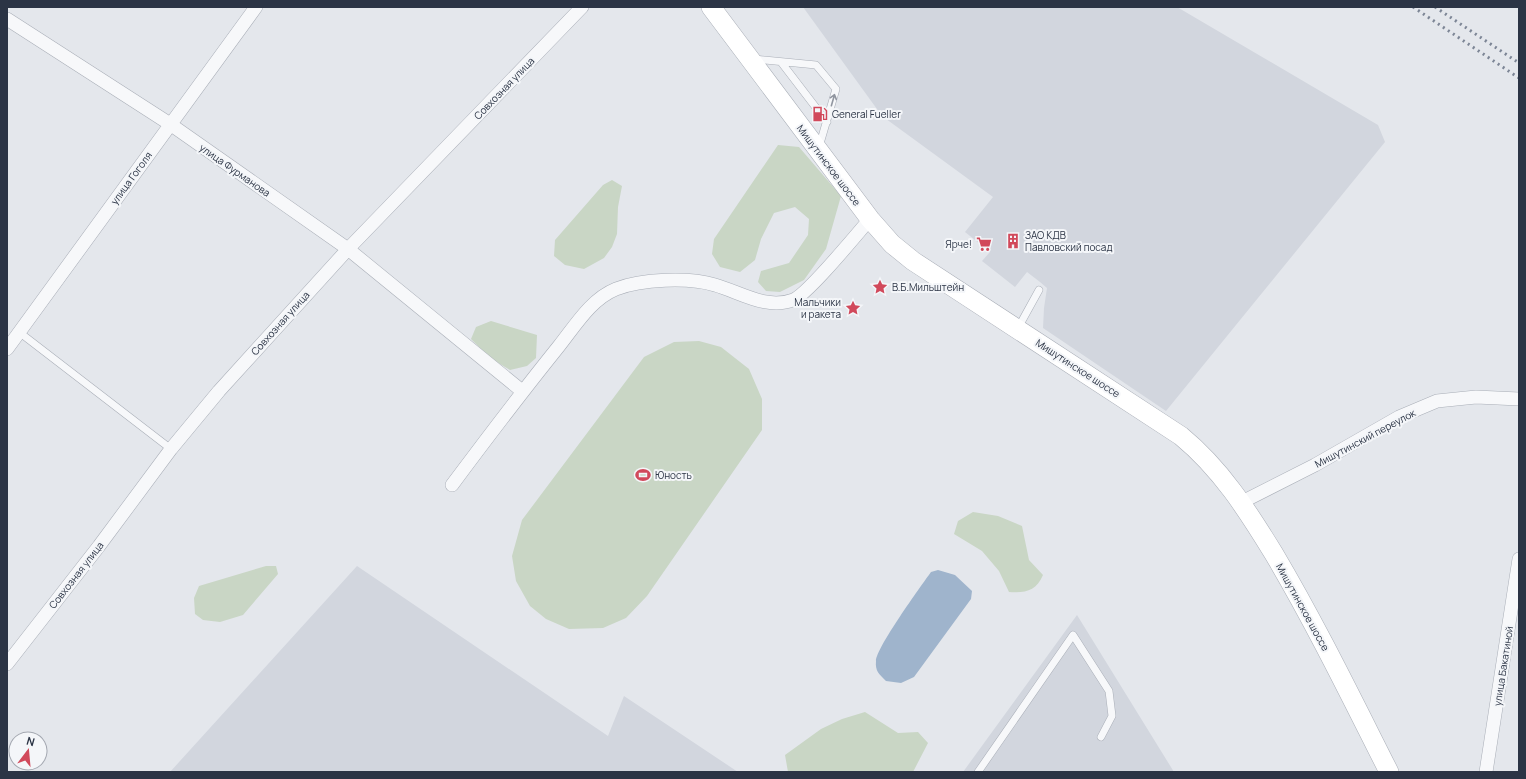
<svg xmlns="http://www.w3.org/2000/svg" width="1526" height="779" font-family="Manrope,sans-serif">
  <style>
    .built { fill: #d2d6de }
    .green { fill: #c9d6c5 }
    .water { fill: #9fb4cc }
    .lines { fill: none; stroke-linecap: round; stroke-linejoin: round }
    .lane-casing { stroke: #a9aeb7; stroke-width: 8 }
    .street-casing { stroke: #a9aeb7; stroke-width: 14 }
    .secondary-casing { stroke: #a9aeb7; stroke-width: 20 }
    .lane { stroke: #f7f8fa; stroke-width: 7 }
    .street { stroke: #f7f8fa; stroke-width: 13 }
    .secondary { stroke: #fff; stroke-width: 19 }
    .rail { stroke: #7d8696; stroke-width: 3; stroke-dasharray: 2 4; stroke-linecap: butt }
    .oneway { stroke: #9196a0 }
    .labels { text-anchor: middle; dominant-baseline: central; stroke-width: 4; stroke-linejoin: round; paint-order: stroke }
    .street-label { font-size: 10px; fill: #2b3445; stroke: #f4f6f9 }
    .poi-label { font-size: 10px; fill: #2b3445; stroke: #f4f6f9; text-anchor: start }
  </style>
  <rect width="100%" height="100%" fill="#e4e7ec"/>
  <path class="built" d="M803,7H1177L1378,125L1385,142L1166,411L1043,328L1044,308L1047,288L1040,282L1027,272L1015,287L982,261L990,252L965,232L993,197L882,116Z
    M357,566L608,736L624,696L738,772H170Z
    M1077,615L1174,772H963Z"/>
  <path class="green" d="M778,145L799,147L841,196L826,249L804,280L780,292L766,291L758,282L761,271L789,263L808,235L809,219L795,207L774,213L761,239L755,260L740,272L720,267L712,254L714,239Z
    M612,180L622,186L618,207L617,234L612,247L604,258L584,269L565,265L554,256L555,240L603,185Z
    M491,321L537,335L536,358L527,366L510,370L490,358L471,339L476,327Z
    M699,341L721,347L749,369L762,399V430L647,596L626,618L603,628L569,629L546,619L530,606L516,581L512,556L522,520L644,357L674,342Z
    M973,512L998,516L1022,526L1029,560L1043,575C1036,591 1026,593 1009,592L999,571L982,551L954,534L958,521Z
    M266,566H276L278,574L243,615L220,622L203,620L195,614L194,598L199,586Z
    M865,712L898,733L918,732L928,743L913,772H788L785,755L821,729L842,719Z"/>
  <path class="water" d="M938,570L955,575L972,591L971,599L914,677L901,683L886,681C879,674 875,671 876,661C876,648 921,586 931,572Z"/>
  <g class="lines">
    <g class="lane-casing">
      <path id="lane" d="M754,59L816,65L836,89L819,147
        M781,62L827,122
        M1018,328L1039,290
        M19,332L171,449
        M978,772L1073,635L1109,691L1112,716L1101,737"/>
    </g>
    <g class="street-casing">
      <path id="street" d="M7,19L170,124L348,249L522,391
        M7,349L256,7
        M452,485C487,438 522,392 559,346C575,326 591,299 616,289C641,279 689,277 715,285C740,292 766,310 793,300C807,295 857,234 870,219
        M1242,502L1315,465L1399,417L1437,401L1476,397L1519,399
        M7,664L99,546L171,449L219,391L348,249L582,7
        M1486,772L1519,559"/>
    </g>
    <g class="secondary-casing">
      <path id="secondary" d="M711,7L870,219L892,244L913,261L1181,436C1221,469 1247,510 1274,554C1316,625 1352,699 1389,772"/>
    </g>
    <use href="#lane" class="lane"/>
    <use href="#street" class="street"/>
    <use href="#secondary" class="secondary"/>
    <path class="rail" d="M1413,7L1519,78
      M1435,7L1519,63"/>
  </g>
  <defs><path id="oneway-shaft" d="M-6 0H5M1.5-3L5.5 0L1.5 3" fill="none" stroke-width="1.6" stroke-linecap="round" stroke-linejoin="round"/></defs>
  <use class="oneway" href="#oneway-shaft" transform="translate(833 100) rotate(-74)"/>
  <defs>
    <g id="fuel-bare" transform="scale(1.2)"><path d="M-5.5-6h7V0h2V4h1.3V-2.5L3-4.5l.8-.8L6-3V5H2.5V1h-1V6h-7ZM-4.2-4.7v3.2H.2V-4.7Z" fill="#d1495b" stroke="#f4f6f9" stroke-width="2.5" paint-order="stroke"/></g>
    <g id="building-bare" transform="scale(1.2)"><path d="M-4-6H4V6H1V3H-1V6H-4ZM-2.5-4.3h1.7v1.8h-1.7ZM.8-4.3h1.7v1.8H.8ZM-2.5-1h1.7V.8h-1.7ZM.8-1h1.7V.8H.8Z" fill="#d1495b" stroke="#f4f6f9" stroke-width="2.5" paint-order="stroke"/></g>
    <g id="supermarket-bare" transform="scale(1.2)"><path d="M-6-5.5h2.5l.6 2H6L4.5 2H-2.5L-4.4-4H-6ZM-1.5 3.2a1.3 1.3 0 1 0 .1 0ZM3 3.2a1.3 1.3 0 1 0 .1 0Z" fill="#d1495b" stroke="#f4f6f9" stroke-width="2.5" paint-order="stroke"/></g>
    <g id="sight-bare" transform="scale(1.2)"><path d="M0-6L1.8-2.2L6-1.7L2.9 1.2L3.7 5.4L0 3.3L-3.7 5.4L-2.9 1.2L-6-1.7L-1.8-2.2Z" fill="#d1495b" stroke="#f4f6f9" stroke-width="2.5" paint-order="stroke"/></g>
    <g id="stadium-bare" transform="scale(1.2)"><path d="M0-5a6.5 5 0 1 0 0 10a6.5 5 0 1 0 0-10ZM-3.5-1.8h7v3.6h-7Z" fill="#d1495b" stroke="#f4f6f9" stroke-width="2.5" paint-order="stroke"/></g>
  </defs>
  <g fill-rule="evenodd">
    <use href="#fuel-bare" x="820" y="114"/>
    <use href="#building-bare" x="1013" y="241"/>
    <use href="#supermarket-bare" x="984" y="244"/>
    <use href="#sight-bare" x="880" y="287"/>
    <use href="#sight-bare" x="853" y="308"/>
    <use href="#stadium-bare" x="643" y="475"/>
  </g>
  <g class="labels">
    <g class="street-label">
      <text transform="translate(504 88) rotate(-46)">Совхозная улица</text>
      <text transform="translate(829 165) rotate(53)">Мишутинское шоссе</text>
      <text transform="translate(235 170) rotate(35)">улица Фурманова</text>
      <text transform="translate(131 178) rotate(-54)">улица Гоголя</text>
      <text transform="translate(280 323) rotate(-48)">Совхозная улица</text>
      <text transform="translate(1078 368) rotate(33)">Мишутинское шоссе</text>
      <text transform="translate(1365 438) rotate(-28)">Мишутинский переулок</text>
      <text transform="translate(76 575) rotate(-52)">Совхозная улица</text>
      <text transform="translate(1303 607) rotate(61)">Мишутинское шоссе</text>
      <text transform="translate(1503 666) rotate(-81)">улица Бакатиной</text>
    </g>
    <g class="poi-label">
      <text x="832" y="114">General Fueller</text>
      <text x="1025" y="235">ЗАО КДВ<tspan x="1025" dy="12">Павловский посад</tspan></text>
      <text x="972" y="244" text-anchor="end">Ярче!</text>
      <text x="892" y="287">В.Б.Мильштейн</text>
      <text x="841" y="302" text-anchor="end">Мальчики<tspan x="841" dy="12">и ракета</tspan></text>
      <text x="655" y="475">Юность</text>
    </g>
  </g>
  <rect width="1526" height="779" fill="none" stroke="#2b3445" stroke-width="16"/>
  <g transform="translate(28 751) rotate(16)"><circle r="19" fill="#f4f6f9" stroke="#a4a8b1"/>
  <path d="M0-3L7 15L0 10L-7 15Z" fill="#d1495b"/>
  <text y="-6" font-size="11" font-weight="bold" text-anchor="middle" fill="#2b3445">N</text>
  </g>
</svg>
